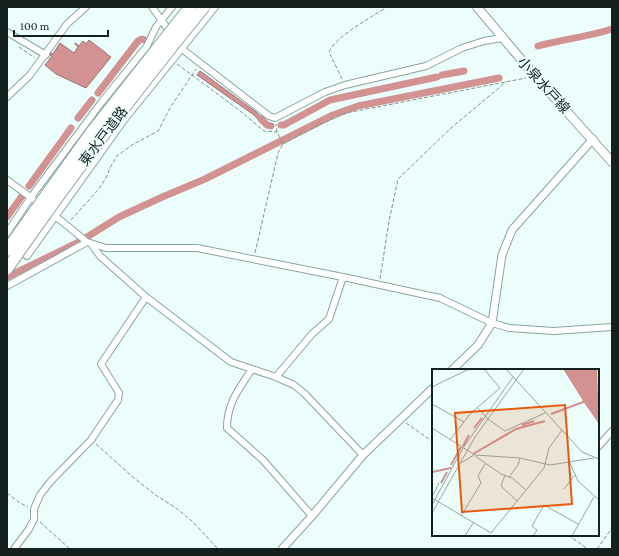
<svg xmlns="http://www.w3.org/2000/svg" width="619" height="556" font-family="'Crimson Pro','Noto Sans JP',serif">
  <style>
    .water { fill: #d39292; stroke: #9a7070 }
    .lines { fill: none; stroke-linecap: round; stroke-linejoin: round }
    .canal { stroke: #d39292; stroke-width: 7 }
    .minor-casing { stroke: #88a5a1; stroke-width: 8 }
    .tertiary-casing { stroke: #88a5a1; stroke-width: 9 }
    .secondary-casing { stroke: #88a5a1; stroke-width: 10 }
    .path { stroke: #81918e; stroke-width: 1; stroke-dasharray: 4 2; stroke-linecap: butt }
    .minor { stroke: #fff; stroke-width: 6 }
    .tertiary { stroke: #fff; stroke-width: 7 }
    .secondary { stroke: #fff; stroke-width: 8 }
    .motorway-bridge-casing { stroke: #88a5a1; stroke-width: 13; stroke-linecap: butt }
    .motorway-bridge { stroke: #fff; stroke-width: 11 }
    .labels { text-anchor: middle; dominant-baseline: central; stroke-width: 4; stroke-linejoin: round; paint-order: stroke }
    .street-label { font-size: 14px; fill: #15211f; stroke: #ebfefb }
    .inset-river { fill: none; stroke: #d39292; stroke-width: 2 }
    .inset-road { fill: none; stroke: #95a6a3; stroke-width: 1 }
    .view { fill: #e8590c; fill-opacity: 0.15; stroke: #e8590c; stroke-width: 2 }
    .inset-edge { fill: none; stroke: #15211f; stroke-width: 2 }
  </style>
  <rect width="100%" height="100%" fill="#ebfefb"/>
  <path class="water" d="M89,40L106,53L107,55H108L111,57L86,88L56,74L45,65L52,56L50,55L51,53L53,54L60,43L74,53L78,47L75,44V43L79,46L83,41L86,44Z
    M200,71L256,112L268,124L265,127L254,115L197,75Z"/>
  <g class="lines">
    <path class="canal" d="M538,46C563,39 588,37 612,29
      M442,75L464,71
      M98,93L138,41L142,39L145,40
      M78,118L92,100
      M261,119L267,125L271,126
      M281,125H284L330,100L437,77
      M29,186L71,128
      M7,217L22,196
      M7,277L79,242L119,217L160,198L205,179L333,115L358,106L499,78"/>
    <g class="minor-casing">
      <path id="minor" d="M152,7L182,49L269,116L275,118L325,92L345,85L426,66L462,48L484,41L502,38
        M7,32L46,55
        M7,97L30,75L67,24L86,7
        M7,180C35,200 61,220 87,242L106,248H197L343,277L440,298L492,323L509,328L554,331L612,327
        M7,233L31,197L101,103L147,46L156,27L172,7
        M92,245L100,256L146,297L231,362L276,377L294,385L304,393L363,455
        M18,249L27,256L124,120L215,7
        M7,286L87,242
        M252,369C239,389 227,403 227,428L263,460L312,516
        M276,377L312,334L329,319L343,277
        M598,447L612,431
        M14,549L29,529L34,519V509L40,495L51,481L91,440L118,400L119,393L101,364L146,297"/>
    </g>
    <g class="tertiary-casing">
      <path id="tertiary" d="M452,370L478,345L492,323L502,255L512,230L593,139
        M282,549L312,516L363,455L433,388"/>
    </g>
    <g class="secondary-casing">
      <path id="secondary" d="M477,7L535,76L612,162"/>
    </g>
    <path class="path" d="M19,47L35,58
      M177,64L239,110L264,131L277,132
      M342,79L329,52C336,36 372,17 387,7
      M283,144L321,124L346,113L526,78
      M71,220L98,190L106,178L111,166L117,156L132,145L158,131L170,108L196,69
      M255,253L278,153L283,144L277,132L276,124
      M380,279L389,221L398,179L451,128L506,82
      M406,423L433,442
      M96,444L134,478L157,496L176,508L193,522L218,549
      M7,493L20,503L28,507
      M40,522L70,549
      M568,535L588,549
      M597,549L612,528"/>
    <use href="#minor" class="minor"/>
    <use href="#tertiary" class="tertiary"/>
    <use href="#secondary" class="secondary"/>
    <g class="motorway-bridge-casing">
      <path id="motorway-bridge" d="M7,250L90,134L190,7
        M7,269C69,179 135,92 204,7"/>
    </g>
    <use href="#motorway-bridge" class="motorway-bridge"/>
  </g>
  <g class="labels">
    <g class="street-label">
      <text transform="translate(544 85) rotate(48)">小泉水戸線</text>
      <text transform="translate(103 136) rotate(-53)">東水戸道路</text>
    </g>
  </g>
  <g transform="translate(432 369)">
    <rect width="167" height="167" fill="#ebfefb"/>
    <path d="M131,0H165L167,55L153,35Z" fill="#d39292"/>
    <path class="inset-river" d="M119,45L154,32M90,56L102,52M42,59L50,49M31,77L37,66M41,85L84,60L113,52M19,96L29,78M0,103L19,99M9,114L15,103"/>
    <path class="inset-road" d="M52,0L68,19M74,0L150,83L167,90M0,18L37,0M0,35L32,53M45,38L56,50L73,62L113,44M0,59L43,86L88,89L118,96L162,89M18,71L38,45L68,19M43,87L69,105L80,109L93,120M29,94L42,86M138,94L146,112L167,131M73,106L69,117L85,132M77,108L86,96L88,89M132,120L143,106M0,128L7,114M0,129L59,164L112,99L117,79L130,61M0,136L31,79L81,8M0,144L43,68L92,0M29,147L49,114L46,107L53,95M33,167L41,154M101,167L105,161L100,157L112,136L146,155M140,167L162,128"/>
    <path class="view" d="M133,36L140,135L30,143L23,44Z"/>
    <rect width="167" height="167" class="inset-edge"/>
  </g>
  <rect width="619" height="556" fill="none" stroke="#15211f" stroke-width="16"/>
  <path d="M14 30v6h94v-6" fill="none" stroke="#15211f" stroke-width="2"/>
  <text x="20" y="30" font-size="12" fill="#15211f" stroke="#ebfefb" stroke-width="3" paint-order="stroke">100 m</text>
</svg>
